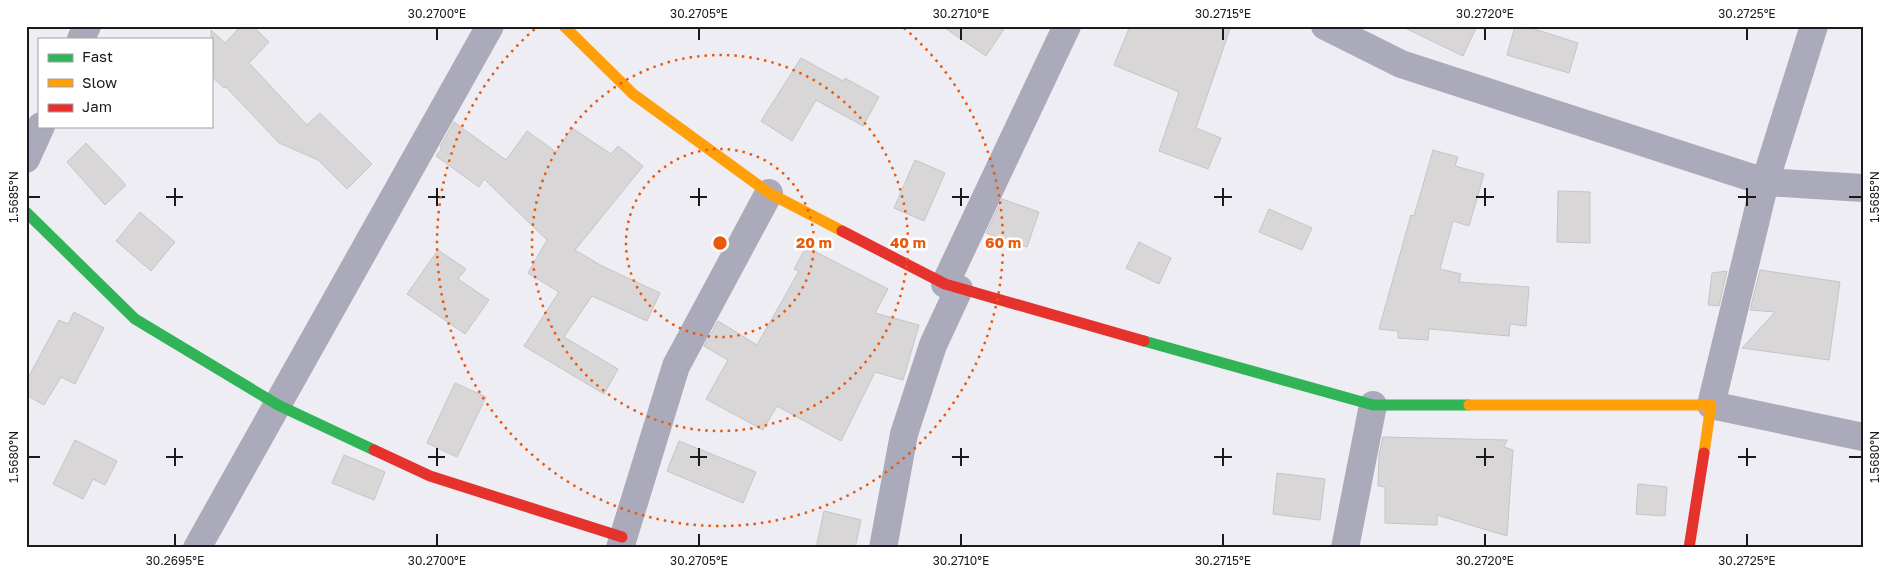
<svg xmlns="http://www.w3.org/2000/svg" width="1889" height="574" font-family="'Golos Text',sans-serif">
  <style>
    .building { fill: #d8d6d7; stroke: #c6c4c6 }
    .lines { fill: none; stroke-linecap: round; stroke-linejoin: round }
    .street { stroke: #aab; stroke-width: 28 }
    .fast { stroke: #30b455; stroke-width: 11 }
    .slow { stroke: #ff9f0a; stroke-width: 11 }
    .jam { stroke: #e5322d; stroke-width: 11 }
    .ticks { fill: none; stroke: #1a1a1e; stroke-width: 2 }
    .ring { fill: none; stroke: #e8590c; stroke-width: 2.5; stroke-dasharray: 2.5 5 }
    .centre { fill: #e8590c; stroke: #fff; stroke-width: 2.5 }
    .ring-label { font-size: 15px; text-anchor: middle; font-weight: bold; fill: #e8590c; stroke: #fff; stroke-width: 5; stroke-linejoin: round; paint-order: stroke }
    .neatline { fill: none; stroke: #1a1a1e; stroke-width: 2 }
    .ticks-label { font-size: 12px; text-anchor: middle; fill: #1a1a1e }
  </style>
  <rect width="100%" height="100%" fill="#ededf3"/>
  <path class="building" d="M241,26H253L269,42L249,63L307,125L320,113L372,164L347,189L318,160L279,143L226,87L224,88L211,76V30L225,43Z
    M942,26H1006L986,56Z
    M1130,26H1231L1196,128L1221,138L1208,169L1159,151L1179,92L1114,65Z
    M1401,26H1477L1463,56Z
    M1515,26H1525L1578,43L1569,73L1507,55Z
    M801,58L843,81L845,78L879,97L863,126L816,100L792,141L761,121Z
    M454,122L506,160L527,131L556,152L572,128L611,154L618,146L643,166L575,250L602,266L660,293L647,321L592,296L564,337L618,369L604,394L524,346L559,292L528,273L547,240L484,179L479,187L436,156L442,148L440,147Z
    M86,143L126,185L105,205L67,162Z
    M1433,150L1458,157L1455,166L1484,174L1469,226L1453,221L1440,269L1461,274L1459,282L1529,287L1526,326L1510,324L1509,336L1429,329L1428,340L1398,338V331L1379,329L1411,215L1414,216Z
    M915,160L945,173L924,221L894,208Z
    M1558,191L1590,192V243L1557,242Z
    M1002,199L1039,212L1027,247L986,233Z
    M1269,209L1312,228L1302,250L1259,232Z
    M140,212L175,242L151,271L116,241Z
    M1139,242L1171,258L1159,284L1126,268Z
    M806,247L888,289L875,313L919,325L903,380L875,372L841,441L777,406L763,430L706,399L728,360L704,346L718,321L757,345L799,271L794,269Z
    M438,250L466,269L458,279L489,300L465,334L407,294Z
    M1760,270L1840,282L1829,360L1742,348L1775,312L1750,310Z
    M1727,271L1719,306L1708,305L1712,273Z
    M74,312L104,328L75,384L61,377L44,405L26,395V382L59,320L68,324Z
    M455,383L486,397L457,457L427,443Z
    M1383,437L1507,440L1504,447L1513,450L1507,536L1437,515V525L1385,523V487L1378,486L1379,455Z
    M75,440L117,461L105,485L93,479L83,499L53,484Z
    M679,441L756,472L743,503L667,471Z
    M344,455L385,472L374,500L332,483Z
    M1277,473L1325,479L1320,520L1273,514Z
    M1638,484L1667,487L1665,516L1636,514Z
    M824,511L861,520L855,548H816Z"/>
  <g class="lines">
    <path class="street" d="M1325,26L1401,64L1765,182L1863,188
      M1814,26L1765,182L1711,405L1863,437
      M81,39L87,26
      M26,159L41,126
      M945,284L1067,26
      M197,548L490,26
      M620,548L676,366L769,193
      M883,548L904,434L933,345L959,289
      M1345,548L1373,405"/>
    <path class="fast" d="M26,212L135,319L278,405L374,450
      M1144,341L1373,405H1469"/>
    <path class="slow" d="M564,26L633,94L769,193L842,231
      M1469,405H1711L1704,453"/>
    <path class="jam" d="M842,231L945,284L1144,341
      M374,450L430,476L622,537
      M1689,548L1704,453"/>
  </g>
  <path class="ticks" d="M437,28V40M699,28V40M961,28V40M1223,28V40M1485,28V40M1747,28V40M175,188V206M437,188V206M699,188V206M961,188V206M1223,188V206M1485,188V206M1747,188V206M28,197H40M166,197H183M428,197H445M690,197H707M952,197H969M1214,197H1232M1476,197H1494M1738,197H1756M1849,197H1862M175,448V466M437,448V466M699,448V466M961,448V466M1223,448V466M1485,448V466M1747,448V466M28,457H40M166,457H183M428,457H445M690,457H707M952,457H969M1214,457H1232M1476,457H1494M1738,457H1756M1849,457H1862M175,534V546M437,534V546M699,534V546M961,534V546M1223,534V546M1485,534V546M1747,534V546"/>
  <g class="ring">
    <circle cx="720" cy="243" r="94"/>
    <circle cx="720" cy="243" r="188"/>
    <path d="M904 28A283 283 0 1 1 536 28"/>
  </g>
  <circle cx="720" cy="243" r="8" class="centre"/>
  <g class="ring-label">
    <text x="814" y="248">20 m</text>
    <text x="908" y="248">40 m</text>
    <text x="1003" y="248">60 m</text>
  </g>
  <rect width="1889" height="574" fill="none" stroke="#ffffff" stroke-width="55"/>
  <rect x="38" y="38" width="175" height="90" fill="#ffffff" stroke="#a3a3a5"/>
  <rect x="48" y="54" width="25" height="8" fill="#30b455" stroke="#a3a3a5"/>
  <text x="82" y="62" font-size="15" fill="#1a1a1e">Fast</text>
  <rect x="48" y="79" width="25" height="8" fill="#ff9f0a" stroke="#a3a3a5"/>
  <text x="82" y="88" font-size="15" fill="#1a1a1e">Slow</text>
  <rect x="48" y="104" width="25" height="8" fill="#e5322d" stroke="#a3a3a5"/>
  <text x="82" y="112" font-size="15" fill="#1a1a1e">Jam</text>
  <rect x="28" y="28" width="1834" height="518" class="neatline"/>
  <g class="ticks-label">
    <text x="437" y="18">30.2700°E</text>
    <text x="699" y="18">30.2705°E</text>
    <text x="961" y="18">30.2710°E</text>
    <text x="1223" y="18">30.2715°E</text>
    <text x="1485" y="18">30.2720°E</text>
    <text x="1747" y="18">30.2725°E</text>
    <text transform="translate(14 197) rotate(-90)" y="4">1.5685°N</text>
    <text transform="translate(1875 197) rotate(-90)" y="4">1.5685°N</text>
    <text transform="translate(14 457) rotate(-90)" y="4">1.5680°N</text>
    <text transform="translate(1875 457) rotate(-90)" y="4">1.5680°N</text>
    <text x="175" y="565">30.2695°E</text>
    <text x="437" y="565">30.2700°E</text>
    <text x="699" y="565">30.2705°E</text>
    <text x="961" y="565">30.2710°E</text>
    <text x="1223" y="565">30.2715°E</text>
    <text x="1485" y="565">30.2720°E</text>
    <text x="1747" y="565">30.2725°E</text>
  </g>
</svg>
